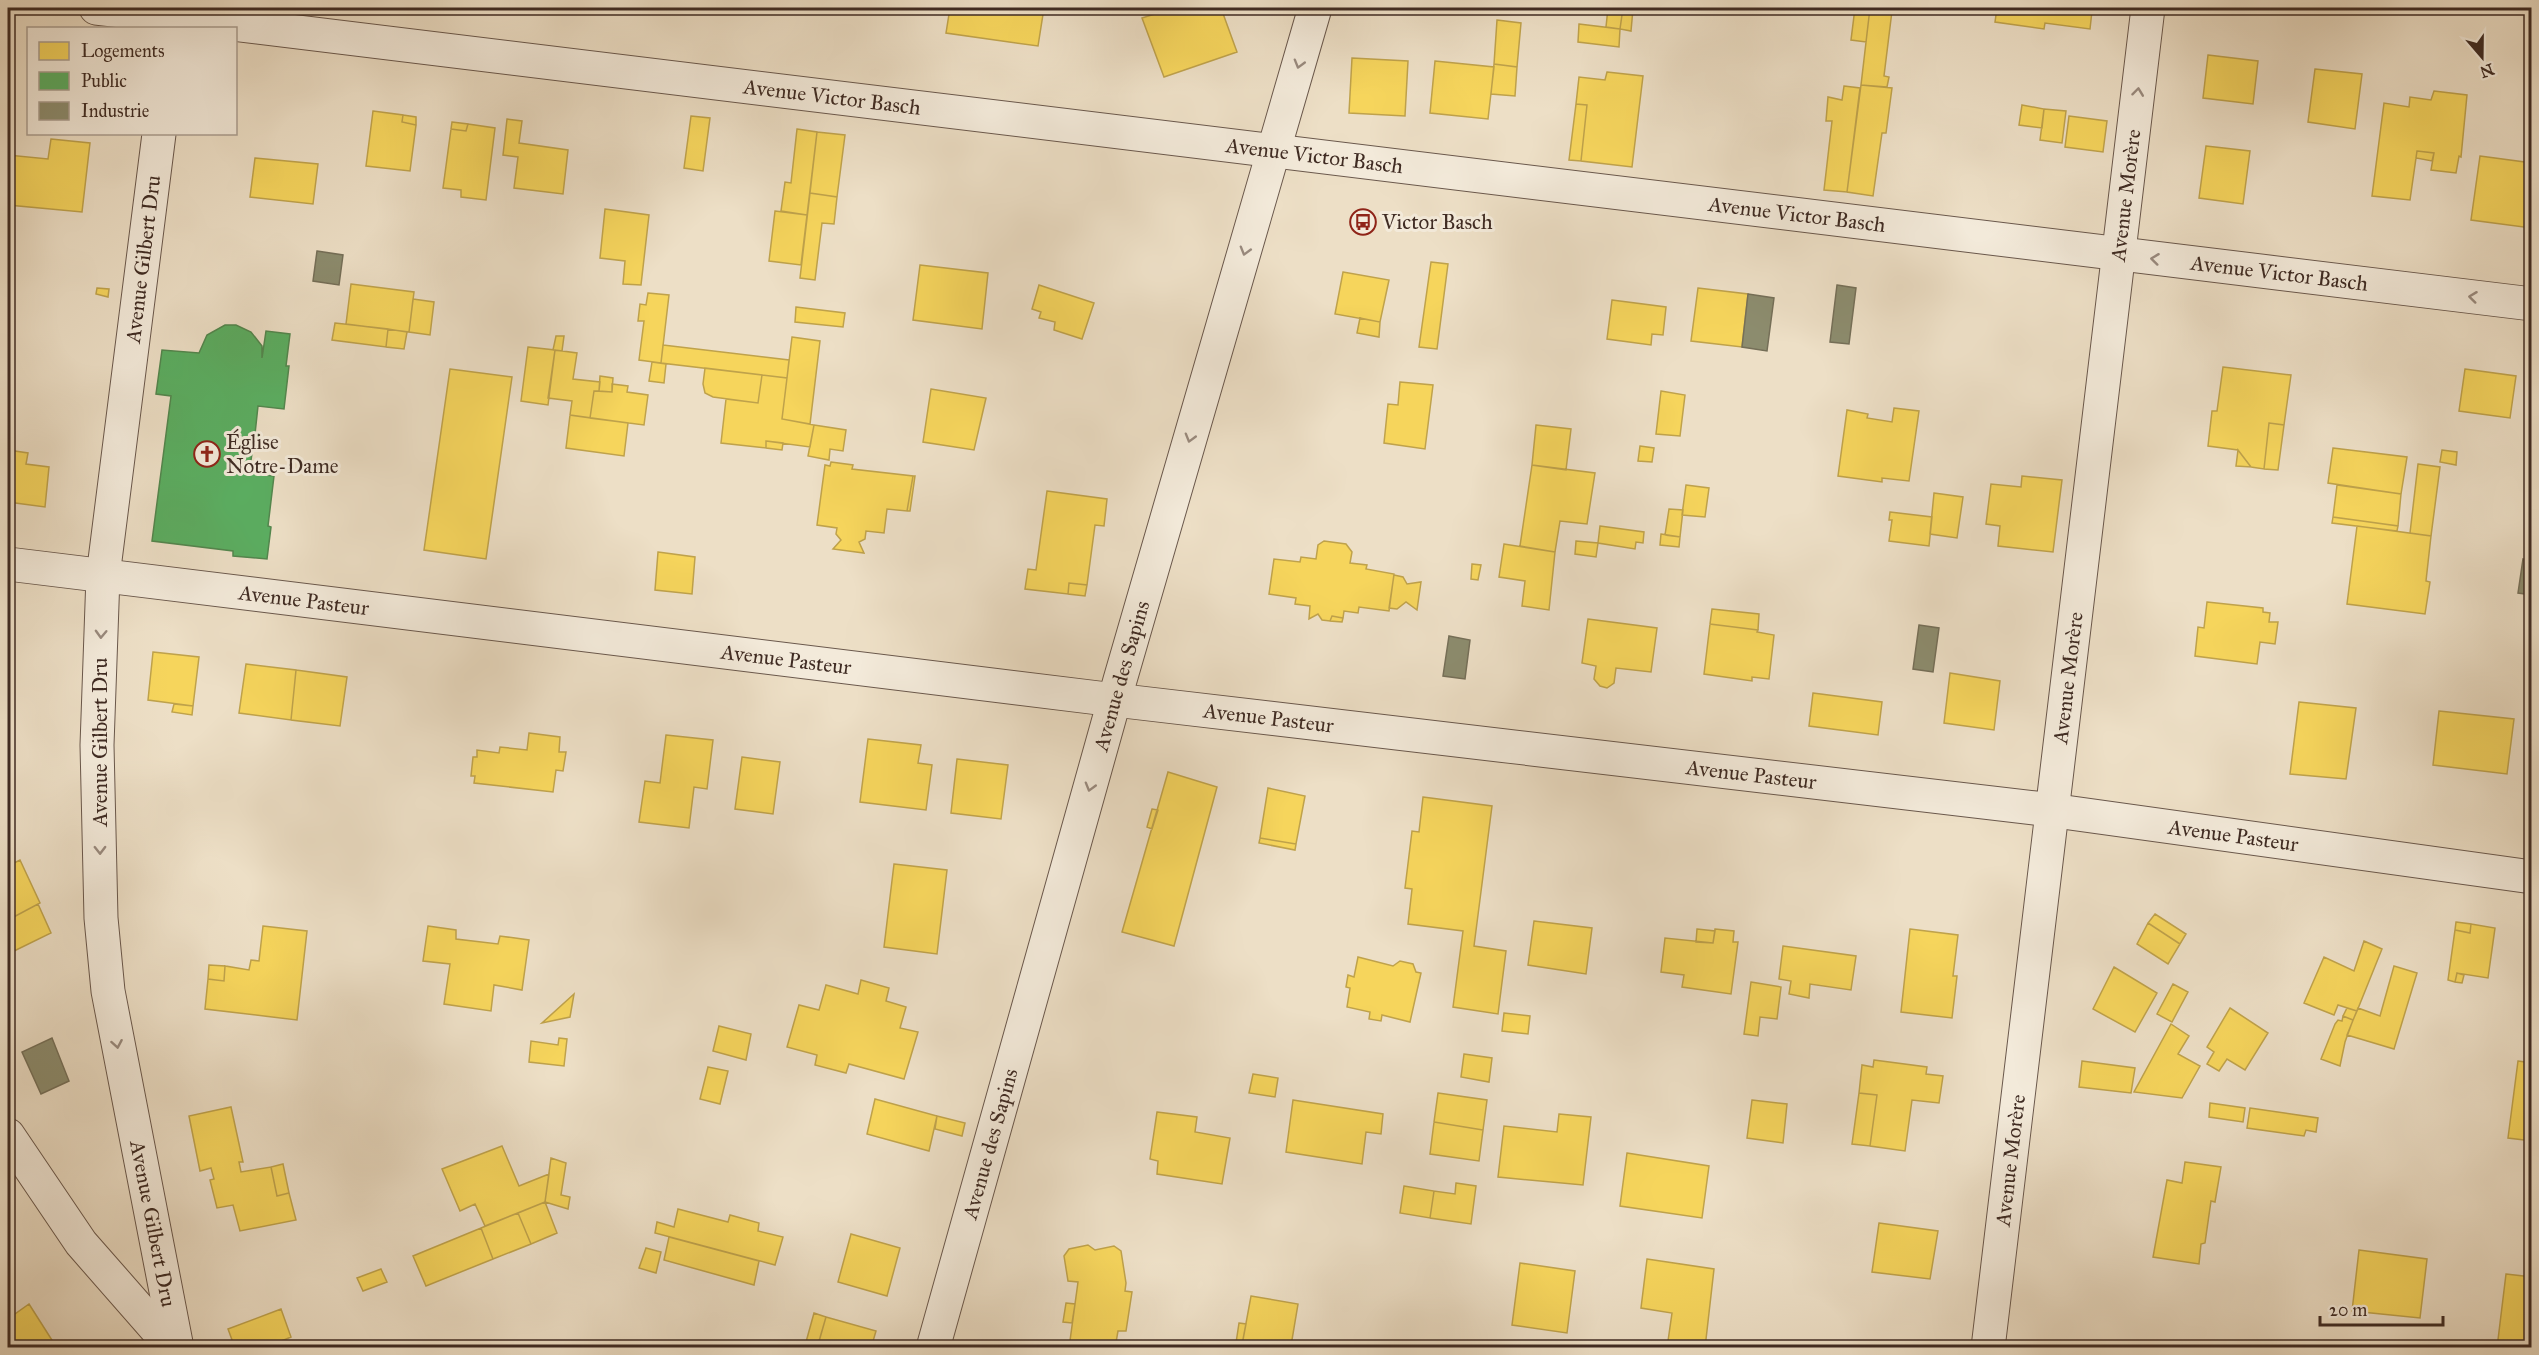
<svg xmlns="http://www.w3.org/2000/svg" width="2539" height="1355" font-family="'IM FELL Great Primer',serif">
  <style>
    .homes { fill: #f6d55c; stroke: #bfa24b; stroke-width: 1.5 }
    .public { fill: #5aae61; stroke: #52874e; stroke-width: 1.5 }
    .industry { fill: #8c8c6e; stroke: #756f58; stroke-width: 1.5 }
    .lines { fill: none; stroke-linecap: round; stroke-linejoin: round }
    .minor-casing { stroke: #6a584c; stroke-width: 35 }
    .tertiary-casing { stroke: #6a584c; stroke-width: 35 }
    .minor { stroke: #f3eada; stroke-width: 33 }
    .tertiary { stroke: #f3eada; stroke-width: 33 }
    .oneway { stroke: #998a7e }
    .labels { text-anchor: middle; dominant-baseline: central; stroke-width: 6; stroke-linejoin: round; paint-order: stroke }
    .street-label { font-size: 21px; fill: #3f2b23; stroke: #f3eada }
    .poi-label { font-size: 21px; fill: #3f2b23; stroke: #f3eada; text-anchor: start }
  </style>
  <rect width="100%" height="100%" fill="#eddfc6"/>
  <filter id="stains"><feTurbulence type="fractalNoise" baseFrequency=".00333" numOctaves="4"/><feColorMatrix values="0 0 0 0 .2 0 0 0 0 .09 0 0 0 0 .02 0 0 0 .5 -.17"/></filter>
  <radialGradient id="worn" r=".72"><stop offset=".6" stop-color="#630" stop-opacity="0"/><stop offset="1" stop-color="#630" stop-opacity=".3"/></radialGradient>
  <path class="homes" d="M950,8H1044L1038,46L946,33Z
    M1174,8H1221L1237,52L1164,77L1142,18Z
    M1608,8H1623L1620,29L1606,27Z
    M1623,8L1633,9L1631,31L1620,29Z
    M1855,8H1870L1866,42L1851,40Z
    M1870,8L1892,11L1884,76L1889,77L1887,87L1861,85Z
    M1997,8H2069L2092,11L2090,29L2045,23L2044,29L1995,22Z
    M1497,20L1521,23L1517,67L1494,64Z
    M1579,24L1620,29L1619,47L1578,42Z
    M2208,55L2258,61L2253,104L2203,98Z
    M1352,58L1408,61L1405,116L1349,113Z
    M1435,61L1494,67L1488,119L1430,113Z
    M1494,64L1517,67L1515,96L1491,94Z
    M2315,69L2362,74L2355,129L2308,122Z
    M1607,72L1643,76L1632,167L1581,161L1587,105L1576,104L1579,77L1605,80Z
    M1861,85L1892,88L1886,133H1882L1873,196L1847,192Z
    M1844,86L1860,88L1847,192L1824,190L1832,121H1826L1828,97L1842,100Z
    M2434,91L2467,95L2461,157L2459,156L2456,173L2431,170L2434,153L2417,151L2410,200L2372,196L2384,103L2409,107L2410,97L2431,100Z
    M1576,104L1587,105L1581,161L1569,160Z
    M2022,105L2044,109L2042,128L2019,125Z
    M2044,109L2066,111L2062,143L2040,140Z
    M373,111L403,115L402,122L416,125L410,171L366,166Z
    M403,115L416,117V125L402,122Z
    M691,116L710,118L703,171L684,168Z
    M2069,116L2107,121L2103,152L2065,147Z
    M507,119L522,121L519,143L568,150L563,194L514,188L518,157L503,155Z
    M452,122L468,124L466,131L451,129Z
    M468,124L495,128L486,200L461,197V190L443,188L451,129L466,131Z
    M797,129L817,132L807,215L781,211L785,182L791,183Z
    M817,132L845,135L837,197L810,193Z
    M51,139L90,143L82,212L8,205V155L48,159Z
    M2206,146L2250,151L2243,204L2199,198Z
    M2417,151L2434,153L2432,161L2416,158Z
    M2480,156L2532,163L2531,228L2471,220Z
    M255,158L318,164L313,204L250,197Z
    M810,193L837,197L834,224L822,223L815,280L800,278Z
    M605,209L649,215L641,285L623,284L625,261L600,258Z
    M775,211L807,215L801,265L769,261Z
    M1431,262L1448,264L1437,349L1419,347Z
    M920,265L988,273L982,329L913,320Z
    M1343,272L1389,280L1380,322L1335,314Z
    M351,284L414,292L409,332L346,324Z
    M1039,285L1094,303L1082,339L1054,330L1055,322L1039,318L1041,312L1032,309Z
    M97,288L109,289L108,297L96,294Z
    M1698,288L1748,294L1742,347L1691,341Z
    M648,293L669,295L661,363L639,360L644,321H638L640,304L646,305Z
    M413,299L434,302L430,335L409,332Z
    M1612,300L1666,307L1663,335L1652,334L1651,345L1607,339Z
    M796,307L845,313L843,327L795,322Z
    M1360,318L1380,322L1379,337L1357,333Z
    M335,323L388,329L386,347L332,340Z
    M388,329L407,332L404,349L386,347Z
    M556,336H564L562,351L553,350Z
    M792,337L820,341L810,424L782,419Z
    M663,345L789,360L787,378L661,363Z
    M528,347L555,350L548,405L521,401Z
    M555,350L577,353L573,379L600,382L599,391H594L590,418L570,415L572,401L548,398Z
    M652,362L666,364L664,383L649,381Z
    M2223,367L2291,375L2284,425L2269,423L2264,469L2251,467L2238,450L2208,446L2212,411H2217Z
    M705,368L762,375L758,403L713,397L705,393L703,384Z
    M450,369L512,377L486,559L424,550Z
    M2465,369L2516,376L2510,418L2459,411Z
    M762,375L787,378L782,419L814,425L810,447L766,441V448L721,443L726,399L758,403Z
    M600,376L613,378L612,392L599,391Z
    M1400,382L1433,385L1425,449L1384,443L1388,404L1398,405Z
    M612,384L628,386L627,392L648,395L644,425L590,418L594,391L612,392Z
    M931,389L986,398L974,450L923,442Z
    M1661,391L1685,395L1680,436L1656,434Z
    M1894,408L1919,411L1909,481L1882,478V482L1838,476L1847,410L1868,414L1867,418L1892,422Z
    M570,415L628,423L624,456L566,448Z
    M2269,423L2284,425L2278,470L2264,469Z
    M814,425L846,430L843,451L830,449L829,460L808,456Z
    M1536,425L1571,429L1566,470L1532,465Z
    M766,441L783,443L782,450L766,448Z
    M1640,446L1654,448L1652,462L1638,461Z
    M2333,448L2407,457L2401,494L2328,483Z
    M8,450L28,453L26,464L49,467L45,507L8,502Z
    M2238,450L2251,467L2236,466Z
    M2442,450L2457,452L2456,465L2440,462Z
    M831,462L853,465L852,469L913,476L907,511L887,509L884,533L866,531L865,539L859,542L864,553L833,549L841,540L836,534L837,528L817,525L825,465L830,466Z
    M2418,464L2440,467L2431,536L2410,533Z
    M1532,465L1595,473L1587,524L1560,521L1555,552L1520,546Z
    M913,476H915L910,511H907Z
    M2022,476L2062,480L2053,552L1998,546L2000,526L1986,524L1991,484L2021,487Z
    M1686,485L1709,488L1705,517L1682,515Z
    M2337,485L2401,494L2398,526L2333,517Z
    M1047,491L1107,499L1104,526L1095,525L1087,585L1069,583L1068,594L1025,589L1028,569L1036,570Z
    M1934,493L1963,497L1957,538L1930,534Z
    M1669,509L1683,510L1680,537L1665,535Z
    M1890,512L1932,517L1929,546L1889,541L1892,520H1889Z
    M2333,517L2398,526L2397,531L2332,523Z
    M1600,526L1644,532L1643,543L1636,542L1635,549L1598,543Z
    M2357,526L2431,536L2426,581L2430,582L2425,614L2347,604Z
    M1661,534L1680,537L1679,547L1660,545Z
    M1324,541L1346,544L1352,552L1350,563L1367,565L1366,569L1394,574L1389,611L1359,607L1358,613L1344,611L1343,618L1332,616L1330,621L1322,620L1318,614L1309,619L1310,606L1295,604L1296,598L1269,594L1274,559L1300,562L1301,557L1316,559L1318,545Z
    M1576,541L1598,543L1596,557L1575,554Z
    M1504,544L1555,552L1549,610L1522,606L1525,581L1499,577Z
    M658,552L695,557L692,594L655,590Z
    M1472,564L1481,565L1478,580L1471,579Z
    M1394,575L1403,577L1407,584L1421,582L1417,610L1406,602L1397,609L1389,608Z
    M1069,583L1087,585L1085,596L1068,594Z
    M2207,602L2263,608V612L2270,613L2269,622H2278L2275,644L2260,642L2257,664L2195,656L2198,627L2204,628Z
    M1712,609L1759,614L1758,630L1710,624Z
    M1332,616L1343,618L1342,622L1330,621Z
    M1588,619L1657,628L1651,672L1616,668L1614,683L1607,688L1600,686L1594,679L1596,666L1582,663Z
    M1710,624L1758,630L1757,632L1774,635L1769,679L1752,677V681L1704,674Z
    M2531,632H2532V674L2526,673Z
    M8,643H10L9,650H12V695H8Z
    M153,652L199,657L193,706L148,700Z
    M246,664L296,670L291,720L239,713Z
    M296,670L347,677L340,726L291,720Z
    M1950,673L2000,681L1994,730L1944,723Z
    M1813,693L1882,702L1878,735L1809,726Z
    M2299,702L2356,708L2346,779L2290,774Z
    M174,704L193,706L192,715L172,712Z
    M2439,711L2514,719L2507,774L2433,765Z
    M529,733L560,737L559,752H566L563,771L556,770L553,792L474,783L475,776H471L473,757H477V750L499,753L500,747L527,750Z
    M666,735L713,740L707,789L694,787L689,828L639,822L645,781L660,783Z
    M868,739L921,745L918,763L932,765L926,810L860,802Z
    M742,757L780,762L773,814L735,809Z
    M957,759L1008,765L1001,819L951,813Z
    M1168,772L1217,787L1174,946L1122,932Z
    M1268,788L1305,796L1296,844L1260,838Z
    M1423,797L1492,806L1474,946L1506,951L1498,1014L1453,1007L1463,931L1408,924L1412,889L1405,888L1412,831L1419,832Z
    M1152,809L1158,810L1152,829L1147,827Z
    M1260,838L1296,844L1295,850L1259,843Z
    M20,860L40,903L8,920V866Z
    M894,864L947,870L937,954L884,947Z
    M38,904L51,933L8,954V920Z
    M2155,914L2186,934L2180,944L2148,923Z
    M1534,921L1592,928L1586,974L1528,965Z
    M2456,922L2471,924L2470,933L2455,930Z
    M2148,923L2180,944L2168,964L2137,944Z
    M2471,924L2495,928L2488,978L2457,973L2455,982L2448,980L2455,930L2470,933Z
    M263,926L307,931L297,1020L205,1009L208,979L224,981L225,966L249,970L251,960L259,961Z
    M428,926L456,930V939L498,944L500,936L529,940L522,990L494,985L491,1011L444,1004L450,964L423,961Z
    M1697,929L1715,931L1713,943L1696,942Z
    M1715,929L1734,931L1733,942H1738L1731,994L1682,987L1684,975L1661,972L1665,938L1713,943Z
    M1910,929L1958,935L1953,976H1957L1952,1018L1901,1012Z
    M2364,941L2382,949L2357,1011L2338,1005L2334,1015L2304,1003L2324,957L2354,971Z
    M1783,946L1856,956L1851,990L1810,984L1809,998L1789,994L1791,981L1779,979Z
    M1358,957L1393,966L1400,961L1413,964L1416,972L1421,973L1410,1022L1382,1015L1381,1021L1369,1019L1370,1012L1347,1007L1350,988L1346,987L1348,975L1354,977Z
    M209,965L225,966L224,981L208,979Z
    M2394,966L2417,973L2394,1049L2347,1035L2358,1008L2380,1016Z
    M2114,967L2157,993L2135,1032L2093,1009Z
    M2457,973L2464,975L2462,983L2455,982Z
    M861,980L889,988L886,1001L906,1007L900,1028L918,1032L904,1079L849,1064L846,1073L815,1065L817,1055L787,1047L799,1005L819,1010L826,985L858,994Z
    M1751,982L1781,987L1777,1019L1760,1017L1758,1036L1744,1034Z
    M2173,984L2188,992L2172,1022L2157,1014Z
    M574,994L570,1017L542,1023Z
    M2230,1008L2268,1033L2245,1070L2227,1059L2219,1071L2207,1064L2214,1052L2207,1047Z
    M2347,1008L2357,1011L2353,1020L2343,1016Z
    M1504,1013L1530,1016L1528,1034L1502,1031Z
    M2343,1016L2353,1020L2345,1042L2340,1066L2321,1059L2335,1024L2338,1020L2342,1021Z
    M2171,1024L2189,1036L2178,1054L2200,1066L2182,1098L2134,1092Z
    M719,1026L751,1034L746,1060L713,1051Z
    M559,1038L567,1039L564,1066L529,1062L531,1041L558,1045Z
    M1464,1054L1492,1058L1489,1082L1461,1077Z
    M1874,1060L1927,1067L1926,1074L1943,1076L1939,1103L1912,1100L1905,1151L1870,1146L1877,1095L1859,1093L1862,1065L1873,1067Z
    M2082,1061L2135,1068L2131,1093L2079,1087Z
    M2518,1061L2532,1063V1141L2508,1138Z
    M708,1067L728,1071L720,1104L700,1099Z
    M1253,1074L1278,1078L1275,1097L1249,1093Z
    M1438,1093L1487,1100L1483,1130L1434,1122Z
    M1859,1093L1877,1095L1870,1146L1852,1144Z
    M875,1099L937,1116L929,1151L867,1134Z
    M1293,1100L1383,1114L1381,1134L1366,1132L1362,1164L1286,1152Z
    M1752,1100L1787,1104L1783,1143L1747,1138Z
    M2210,1103L2245,1108L2243,1122L2209,1117Z
    M231,1107L243,1162H239L241,1172L271,1167L277,1196L289,1193L296,1220L240,1231L233,1205L217,1208L210,1180L214,1179L211,1168L200,1171L189,1116Z
    M2250,1108L2318,1118L2316,1132L2306,1130L2304,1136L2247,1128Z
    M1157,1112L1197,1117L1195,1132L1230,1138L1222,1184L1157,1174L1158,1161L1150,1159Z
    M1559,1114L1591,1117L1583,1185L1498,1177L1504,1126L1557,1132Z
    M937,1116L965,1123L962,1136L935,1129Z
    M1434,1122L1483,1130L1479,1161L1430,1154Z
    M502,1146L519,1186L549,1174L545,1202L485,1226L475,1204L460,1211L442,1169Z
    M1627,1153L1709,1166L1702,1218L1620,1206Z
    M551,1158L566,1163L561,1195L570,1197L568,1209L545,1202Z
    M2185,1162L2221,1167L2215,1202L2211,1201L2205,1243L2201,1244L2199,1264L2153,1257L2167,1180L2182,1183Z
    M283,1164L289,1193L277,1196L271,1167Z
    M1456,1183L1476,1186L1471,1224L1430,1218L1434,1191L1455,1194Z
    M1404,1186L1434,1191L1430,1218L1400,1213Z
    M545,1202L557,1233L531,1244L518,1213Z
    M678,1209L728,1222L730,1215L759,1223L758,1231L783,1237L775,1265L655,1233L657,1222L674,1227Z
    M518,1213L531,1244L493,1259L481,1228Z
    M1879,1223L1938,1231L1930,1279L1872,1272Z
    M481,1228L493,1259L426,1286L413,1256Z
    M851,1234L900,1248L887,1296L838,1282Z
    M669,1237L759,1261L754,1285L664,1260Z
    M1088,1245L1095,1250L1114,1246L1121,1251L1126,1283L1125,1291L1132,1292L1126,1331H1118L1115,1348H1069L1078,1282L1068,1281L1064,1256L1069,1249Z
    M646,1248L661,1252L656,1273L639,1268Z
    M2359,1250L2427,1259L2420,1318L2352,1311Z
    M1647,1259L1714,1269L1705,1348H1667L1672,1313L1641,1308Z
    M1520,1263L1575,1271L1567,1333L1512,1325Z
    M381,1269L387,1282L363,1291L357,1278Z
    M2506,1274L2532,1277V1348H2497Z
    M1251,1296L1298,1304L1291,1346L1303,1348H1235L1236,1343L1242,1345Z
    M1066,1303L1075,1304L1072,1323L1063,1322Z
    M29,1304L57,1348H8V1319Z
    M281,1309L291,1337L265,1348H235L228,1329Z
    M814,1313L826,1317L818,1345L806,1342Z
    M826,1317L876,1331L871,1348H817Z
    M1239,1323L1246,1324L1242,1345L1236,1343Z"/>
  <path class="public" d="M225,325H236L251,332L262,346V358L266,331L290,334L286,366H289L284,409L258,406L255,434H259L258,440H254L250,467H254V474L274,476L268,526L271,527L267,559L233,556V551L152,541L171,396L156,394L162,350L199,353L207,335Z"/>
  <path class="industry" d="M317,251L343,255L339,285L313,281Z
    M1837,285L1856,288L1849,344L1830,342Z
    M1748,294L1774,298L1767,351L1742,347Z
    M2523,559L2532,561V595L2518,593Z
    M1919,625L1939,628L1933,672L1913,669Z
    M1449,636L1470,640L1465,679L1443,676Z
    M52,1038L69,1081L41,1094L22,1052Z"/>
  <g class="lines">
    <g class="minor-casing">
      <g id="minor">
        <path id="s1" d="M173,28L174,17L2532,304"/>
        <path id="s2" d="M159,134L103,576L97,745L101,918L108,991L177,1348"/>
        <path id="s3" d="M8,564L1115,700L2035,808L2532,877"/>
        <path d="M8,1135L81,1243L173,1348"/>
        <path id="s4" d="M933,1348L1120,680L1315,8"/>
        <path id="s5" d="M1988,1348L2148,8"/>
      </g>
    </g>
    <g class="tertiary-casing">
      <path id="tertiary" d="M96,8L174,17L175,8"/>
    </g>
    <use href="#minor" class="minor"/>
    <use href="#tertiary" class="tertiary"/>
  </g>
  <defs><path id="oneway-chevron" d="M-2-3.5L2.5 0L-2 3.5" fill="none" stroke-width="1.6" stroke-linecap="round" stroke-linejoin="round" transform="scale(1.5)"/></defs>
  <g class="oneway">
    <use href="#oneway-chevron" transform="translate(1299 64) rotate(106)"/>
    <use href="#oneway-chevron" transform="translate(2138 92) rotate(-83)"/>
    <use href="#oneway-chevron" transform="translate(1245 251) rotate(106)"/>
    <use href="#oneway-chevron" transform="translate(2155 259) rotate(-173)"/>
    <use href="#oneway-chevron" transform="translate(2473 297) rotate(-173)"/>
    <use href="#oneway-chevron" transform="translate(1190 438) rotate(106)"/>
    <use href="#oneway-chevron" transform="translate(101 634) rotate(92)"/>
    <use href="#oneway-chevron" transform="translate(1090 787) rotate(106)"/>
    <use href="#oneway-chevron" transform="translate(100 850) rotate(89)"/>
    <use href="#oneway-chevron" transform="translate(117 1044) rotate(80)"/>
  </g>
  <defs>
    <g id="bus-ring" transform="scale(1.35)"><circle r="9.5" fill="#f3eada" stroke="#8f2418" stroke-width="1.5"/><path d="M-5-6H5V4H4V6H2V4H-2V6H-4V4H-5ZM-3.5-4V0h7V-4ZM-3.5 1.2v1.5H-2V1.2ZM2 1.2v1.5H3.5V1.2Z" fill="#8f2418"/></g>
    <g id="church-ring" transform="scale(1.35)"><circle r="9.5" fill="#f3eada" stroke="#8f2418" stroke-width="1.5"/><path d="M-1.2-6h2.4v3.5h3.3v2.4h-3.3V6h-2.4V-.1h-3.3v-2.4h3.3Z" fill="#8f2418"/></g>
  </defs>
  <g fill-rule="evenodd">
    <use href="#bus-ring" x="1363" y="222"/>
    <use href="#church-ring" x="207" y="454"/>
  </g>
  <g class="labels">
    <g class="street-label">
      <text stroke="none"><textPath href="#s1" startOffset="674">Avenue Victor Basch</textPath></text>
      <text stroke="none"><textPath href="#s1" startOffset="1160">Avenue Victor Basch</textPath></text>
      <text stroke="none"><textPath href="#s5" startOffset="1161">Avenue Morère</textPath></text>
      <text stroke="none"><textPath href="#s1" startOffset="1646">Avenue Victor Basch</textPath></text>
      <text transform="translate(143 259) rotate(-83)">Avenue Gilbert Dru</text>
      <text stroke="none"><textPath href="#s1" startOffset="2132">Avenue Victor Basch</textPath></text>
      <text stroke="none"><textPath href="#s3" startOffset="298">Avenue Pasteur</textPath></text>
      <text stroke="none"><textPath href="#s3" startOffset="784">Avenue Pasteur</textPath></text>
      <text stroke="none"><textPath href="#s4" startOffset="698">Avenue des Sapins</textPath></text>
      <text stroke="none"><textPath href="#s5" startOffset="675">Avenue Morère</textPath></text>
      <text stroke="none"><textPath href="#s3" startOffset="1270">Avenue Pasteur</textPath></text>
      <text transform="translate(100 742) rotate(-90)">Avenue Gilbert Dru</text>
      <text stroke="none"><textPath href="#s3" startOffset="1756">Avenue Pasteur</textPath></text>
      <text stroke="none"><textPath href="#s3" startOffset="2242">Avenue Pasteur</textPath></text>
      <text stroke="none"><textPath href="#s4" startOffset="212">Avenue des Sapins</textPath></text>
      <text stroke="none"><textPath href="#s5" startOffset="189">Avenue Morère</textPath></text>
      <text stroke="none"><textPath href="#s2" startOffset="1098">Avenue Gilbert Dru</textPath></text>
    </g>
    <g class="poi-label">
      <text x="1382" y="222">Victor Basch</text>
      <text x="226" y="442">Église<tspan x="226" dy="24">Notre-Dame</tspan></text>
    </g>
  </g>
  <rect width="2539" height="1355" fill="none" stroke="#eddfc6" stroke-width="30"/>
  <rect x="9" y="9" width="2521" height="1337" fill="none" stroke="#3f2b23" stroke-width="3"/>
  <rect x="15" y="15" width="2509" height="1325" fill="none" stroke="#3f2b23" stroke-width="1.5"/>
  <rect x="27" y="27" width="210" height="108" fill="#f3eada" stroke="#ab9e91" stroke-width="1.5"/>
  <rect x="39" y="42" width="30" height="18" fill="#f6d55c" stroke="#ab9e91" stroke-width="1.5"/>
  <text x="81" y="57" font-size="18" fill="#3f2b23">Logements</text>
  <rect x="39" y="72" width="30" height="18" fill="#5aae61" stroke="#ab9e91" stroke-width="1.5"/>
  <text x="81" y="87" font-size="18" fill="#3f2b23">Public</text>
  <rect x="39" y="102" width="30" height="18" fill="#8c8c6e" stroke="#ab9e91" stroke-width="1.5"/>
  <text x="81" y="117" font-size="18" fill="#3f2b23">Industrie</text>
  <g transform="translate(2482 57) rotate(160)" stroke="#f3eada" stroke-width="4.5" paint-order="stroke">
  <path d="M0-4.5L10 22L0 15L-10 22Z" fill="#3f2b23"/>
  <text y="-9" font-size="16" font-weight="bold" text-anchor="middle" fill="#3f2b23">N</text>
  </g>
  <path d="M2320 1316v9h123v-9" fill="none" stroke="#3f2b23" stroke-width="3"/>
  <text x="2329" y="1316" font-size="18" fill="#3f2b23" stroke="#f3eada" stroke-width="4.5" paint-order="stroke">20 m</text>
  <rect width="100%" height="100%" filter="url(#stains)"/>
  <rect width="100%" height="100%" fill="url(#worn)"/>
</svg>
